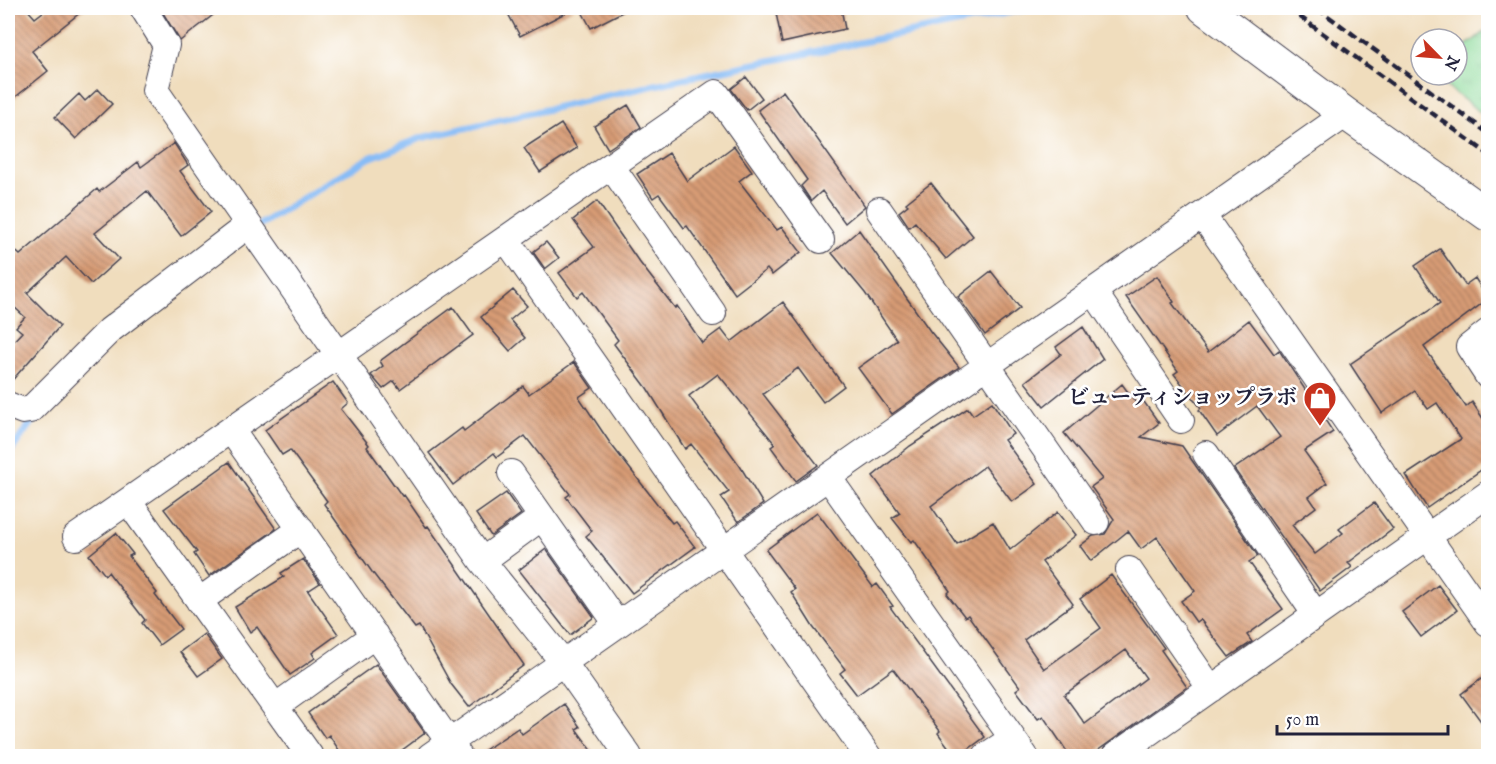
<svg xmlns="http://www.w3.org/2000/svg" width="1496" height="764" font-family="'IM FELL English','Noto Serif JP',serif">
  <style>
    .grass { fill: url(#grass-tufts); stroke: #567e6a; stroke-width: 1.5 }
    .lines { fill: none; stroke-linecap: round; stroke-linejoin: round }
    .stream { stroke: #87bcf6; stroke-width: 7 }
    .building { fill: url(#building-back-hatch); fill-rule: evenodd }
    .minor-casing { stroke: #413e4e; stroke-width: 28 }
    .tertiary-casing { stroke: #413e4e; stroke-width: 34 }
    .minor { stroke: #fff; stroke-width: 26 }
    .tertiary { stroke: #fff; stroke-width: 32 }
    .rail { stroke: #22223b; stroke-width: 4.5; stroke-dasharray: 9 4.5; stroke-linecap: butt }
    .labels { text-anchor: middle; dominant-baseline: central; stroke-width: 5; stroke-linejoin: round; paint-order: stroke }
    .poi-label { font-size: 21px; font-weight: bold; fill: #22223b; stroke: #fff; text-anchor: end }
  </style>
  <defs>
    <pattern id="grass-tufts" width="24" height="20" patternUnits="userSpaceOnUse" patternTransform="scale(1.5)"><rect width="24" height="20" fill="#8ad998"/><path d="M3 7l-1-3M5 7V3M7 7l1-3M15 17l-1-3M17 17v-4M19 17l1-3" fill="none" stroke="#77ba84"/></pattern>
    <pattern id="building-back-hatch" width="6" height="6" patternUnits="userSpaceOnUse" patternTransform="scale(1.5)"><rect width="6" height="6" fill="#d79b75"/><path d="M-1 5l2 2M0 0l6 6M5-1l2 2" fill="none" stroke="#ae7e61"/></pattern>
  </defs>
  <rect width="100%" height="100%" fill="#fff"/>
  <filter id="ink" filterUnits="userSpaceOnUse"><feTurbulence type="fractalNoise" baseFrequency=".0167" numOctaves="2"/><feDisplacementMap in="SourceGraphic" scale="12" xChannelSelector="R" yChannelSelector="G"/><feConvolveMatrix kernelMatrix="1 2 1 2 8 2 1 2 1" color-interpolation-filters="sRGB"/></filter>
  <filter id="wash" filterUnits="userSpaceOnUse"><feTurbulence type="fractalNoise" baseFrequency=".008" numOctaves="4" result="noise"/><feDisplacementMap in="SourceGraphic" scale="24" xChannelSelector="R" yChannelSelector="G"/><feGaussianBlur stdDeviation="1.35" result="paint"/><feColorMatrix in="noise" values="0 0 0 0 0 0 0 0 0 0 0 0 0 0 0 0 0 1.4 0 .05"/><feComposite in="paint" operator="in"/></filter>
  <g filter="url(#wash)">
    <rect width="100%" height="100%" fill="#f0ddbd"/>
    <path class="grass" d="M1488,30V118L1431,75H1457V52Z"/>
    <g class="lines">
      <path class="stream" d="M261,224L369,158L421,138L695,76L1030,8
        M8,455L35,417"/>
    </g>
    <g id="blocks">
      <path class="building" d="M8,8H26L35,18L48,8H86L32,51L48,71L8,103Z
        M160,8H222L180,41Z
        M505,8H575L520,36Z
        M580,8H630L591,28Z
        M775,8H841L845,29L782,43Z
        M746,77L762,98L747,110L731,89Z
        M98,89L112,104L76,139L55,117L79,94L85,101Z
        M783,91L865,206L845,223L822,191L811,201L801,186L807,180L758,110Z
        M628,105L641,127L608,149L594,126Z
        M561,124L577,148L540,172L524,148Z
        M174,143L188,165L180,171L211,212L181,236L147,191L95,233L119,259L91,284L66,257L27,293L60,326L8,385V347L22,332L16,327L25,317L13,306L8,311V244L20,255L97,189L99,192L138,162L141,167Z
        M734,146L752,171L739,181L777,230L782,227L801,252L772,275L767,269L735,294L687,226L684,228L659,194L653,198L637,174L669,153L687,181Z
        M931,183L973,236L946,259L915,222L909,227L899,212L908,205L906,203Z
        M597,201L637,259L675,308L677,306L702,343L721,329L731,342L783,302L844,386L823,402L798,368L763,394L818,465L796,481L771,447L775,444L718,374L689,396L740,466L763,504L738,522L721,497L729,492L691,444L685,449L647,388L614,344L618,340L583,292L577,297L559,273L594,247L573,220Z
        M859,230L930,331L959,367L892,414L858,368L897,340L865,293L832,253Z
        M546,242L559,258L545,269L533,252Z
        M1440,249L1465,285L1475,278L1488,299L1424,347L1466,407L1472,402L1488,426V465L1427,508L1406,475L1461,439L1437,403L1428,409L1415,391L1382,413L1350,364L1440,303L1415,266Z
        M991,271L1020,308L985,335L958,297Z
        M1157,276L1174,302L1172,303L1208,352L1249,320L1274,354L1279,350L1333,432L1304,451L1327,483L1309,497L1316,507L1292,525L1315,554L1343,533L1339,529L1374,503L1393,529L1348,563L1352,567L1320,591L1234,469L1280,437L1257,406L1217,436L1199,410L1201,408L1174,374L1178,371L1126,297Z
        M513,290L527,306L510,320L525,338L510,351L481,317Z
        M453,307L473,335L400,389L394,381L383,389L371,375L383,366L380,361Z
        M1083,327L1103,359L1044,406L1025,382L1061,354L1056,347Z
        M574,362L592,388L579,397L610,443L672,523L675,521L695,547L632,593L586,536L592,531L566,497L570,494L525,436L497,457L494,453L453,485L429,453L462,428L464,431L523,386L529,394Z
        M333,382L348,403L341,409L369,445L367,447L402,496L404,495L426,527L428,526L524,665L469,707L451,684L419,626L415,628L372,572L324,504L327,501L290,450L282,455L265,430Z
        M1122,384L1136,403L1142,399L1159,423L1141,437L1182,446L1258,556L1249,562L1283,609L1247,635L1252,642L1229,657L1200,619L1196,622L1181,601L1195,591L1157,537L1141,549L1128,531L1091,561L1080,546L1093,536L1105,534L1114,519L1091,487L1102,479L1064,433Z
        M992,402L1013,434L1004,440L1037,484L1012,502L985,466L931,506L957,544L993,522L1010,550L1058,512L1076,535L1042,562L1073,604L1024,640L1044,669L1101,628L1080,599L1111,575L1164,648L1161,650L1187,687L1090,756H1070L1043,716L1038,719L1016,690L1020,687L968,615L965,617L947,594L950,591L914,540L911,542L892,518L900,513L873,476L910,446L968,408L973,415ZM1126,650L1146,678L1085,724L1064,695Z
        M229,462L276,529L209,576L194,554L197,552L164,509Z
        M506,493L521,514L491,536L476,514Z
        M817,512L873,587L877,584L893,606L890,607L985,737L959,756H955L938,733L940,731L893,669L857,695L840,673L845,669L813,627L791,592L795,589L766,550Z
        M116,533L133,554L129,556L157,593L155,595L181,629L159,645L142,623L145,620L108,572L105,575L89,555Z
        M546,549L594,617L570,635L519,570Z
        M303,559L320,583L308,591L338,634L312,653L315,658L290,675L257,627L250,632L235,607L284,577L281,573Z
        M1438,585L1457,610L1421,637L1402,612Z
        M204,634L222,659L198,676L180,652Z
        M376,664L425,733L394,756H343L329,735L325,738L308,713Z
        M1488,674V731L1461,694Z
        M564,704L580,727L576,729L596,756H476L518,728L522,734Z"/>
    </g>
  </g>
  <g filter="url(#ink)">
    <use href="#blocks" fill-opacity="0" stroke="#413e4e" stroke-width="1.5"/>
    <g class="lines">
      <g class="minor-casing">
        <path id="minor" d="M143,8L166,45L155,90L482,561L563,662L629,756
          M611,166L713,313
          M879,210L1096,522
          M1203,216L1488,623
          M506,239L868,756
          M1094,292L1181,420
          M1488,332L1469,347L1488,376
          M8,405L23,411L30,410L110,330L248,225
          M231,430L459,756
          M1206,454L1316,615
          M511,473L617,624
          M828,477L1025,756
          M128,501L310,756
          M76,537L716,93L821,240
          M482,561L542,517
          M1129,570L1211,689
          M199,601L301,529
          M275,707L375,635
          M430,756L1346,114
          M986,756L1012,739
          M1115,756L1488,494"/>
      </g>
      <g class="tertiary-casing">
        <path id="tertiary" d="M1204,8L1346,114L1488,215"/>
      </g>
      <use href="#minor" class="minor"/>
      <use href="#tertiary" class="tertiary"/>
      <path class="rail" d="M1288,8L1488,154
        M1317,8L1488,133"/>
    </g>
  </g>
  <defs>
    <g id="shop-pin" transform="scale(1.725)"><path d="M0 17L-7.5 6A9.5 9.5 0 1 1 7.5 6Z" fill="#c8321e" stroke="#fff"/><path d="M-5-2.5h2.3a2.7 3.5 0 0 1 5.4 0H5L5.5 6h-11ZM-1.5-2.5h3a1.5 2.3 0 0 0-3 0Z" fill="#fff"/></g>
  </defs>
  <g fill-rule="evenodd">
    <use href="#shop-pin" x="1320" y="398"/>
  </g>
  <g class="labels">
    <g class="poi-label">
      <text x="1297" y="398">ビューティショップラボ</text>
    </g>
  </g>
  <rect width="1496" height="764" fill="none" stroke="#fff" stroke-width="30"/>
  <g transform="translate(1439 57) rotate(115)"><circle r="28" fill="#ffffff" stroke="#a7a7b1" stroke-width="1.5"/>
  <path d="M0-4.5L10 22L0 15L-10 22Z" fill="#c8321e"/>
  <text y="-9" font-size="16" font-weight="bold" text-anchor="middle" fill="#22223b">N</text>
  </g>
  <path d="M1277 725v9h171v-9" fill="none" stroke="#22223b" stroke-width="3"/>
  <text x="1286" y="725" font-size="18" fill="#22223b" stroke="#ffffff" stroke-width="4.5" paint-order="stroke">50 m</text>
</svg>
